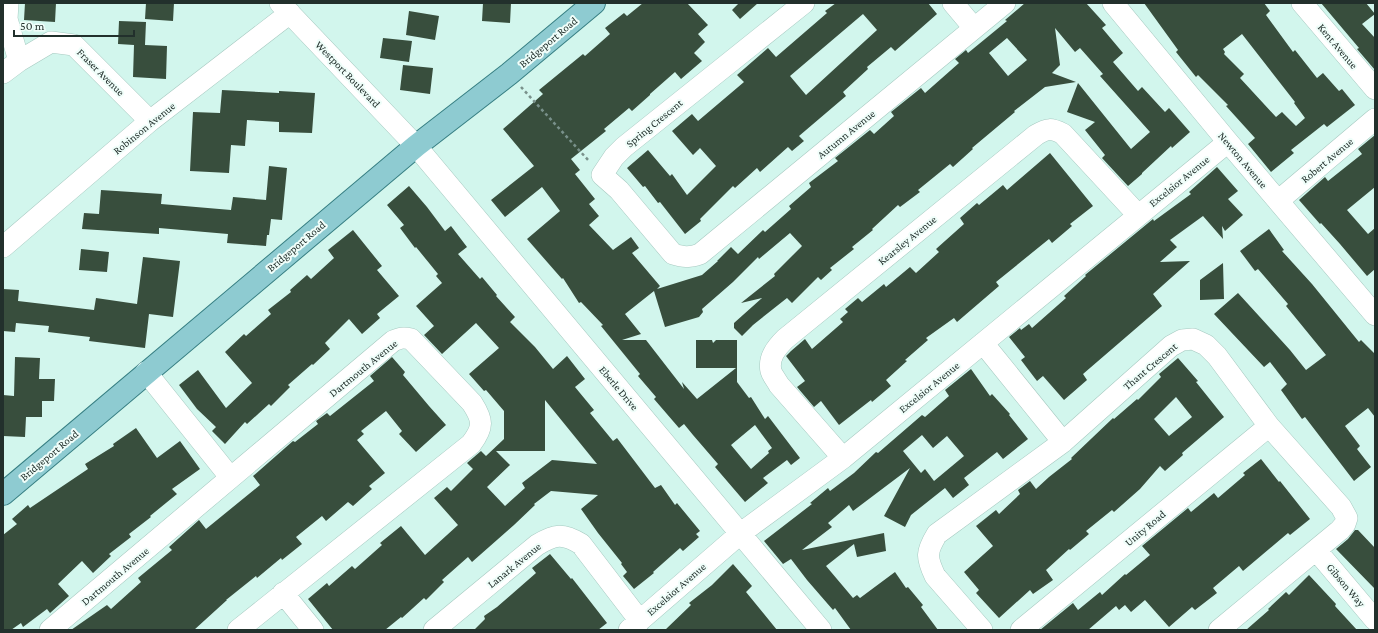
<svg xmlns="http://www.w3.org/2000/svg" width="1378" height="633" font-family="'Crimson Pro',serif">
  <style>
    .building { fill: #384e3d; fill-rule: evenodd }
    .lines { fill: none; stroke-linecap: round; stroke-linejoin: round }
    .minor-casing { stroke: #a6c9c0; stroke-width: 22 }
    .major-casing { stroke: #377f83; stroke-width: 24 }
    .path { stroke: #79918b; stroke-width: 2.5; stroke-dasharray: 3 3; stroke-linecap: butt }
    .minor { stroke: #fff; stroke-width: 21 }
    .major { stroke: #8ecbd1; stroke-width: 22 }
    .labels { text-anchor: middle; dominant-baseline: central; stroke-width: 4; stroke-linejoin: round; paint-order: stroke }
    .street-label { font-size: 11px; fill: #22302c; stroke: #f0fefa }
  </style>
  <rect width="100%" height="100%" fill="#d2f6ed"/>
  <path class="building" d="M25,3H56L55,22L24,20Z
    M146,3H174L173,21L145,19Z
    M483,3H511L510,23L482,21Z
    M643,3H687L708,25L698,34L705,42L694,53L702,61L681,79L675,72L650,94V95L632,111L629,108L604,129L606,131L571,159L580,170L575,174L595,199L589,204L599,216L589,225L613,250L631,237L639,248L632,253L660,286L657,289L702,275L718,261H717L731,247L738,254L763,230L765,232L791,209L789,206L811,187L809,183L838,161L835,158L870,130L874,134L894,116L891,112L921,88L925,93L959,63L955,59L966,50L968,53L1007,21L1005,20L1025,3H1086L1106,25L1102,28L1123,53L1113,62L1138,91L1142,87L1165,112L1169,108L1190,132L1172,148L1171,146L1142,173V174L1128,186L1102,158L1105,155L1085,130L1095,122L1067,112L1078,83L1131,149L1150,132L1100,76L1103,74L1080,48L1075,52L1055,28L1060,65L1052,73L1076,82L1045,87L1014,111L1015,112L972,148L973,149L953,167L950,164L918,190L920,192L900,207L898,205L872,229L873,230L852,247L854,249L830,268L832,270L821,280L818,277L792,303L787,298L753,325L742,336L734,328V323L762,298L741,303L775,276L774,274L802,246L790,233L759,259L758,257L733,282L702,309L703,312L699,317L665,327L654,291L625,314L641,334L622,340H646L684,389L682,382L697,399L736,368H696V340H712L713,343L716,340H737V382L749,398L751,397L765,419L768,416L800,458L791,465L787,460L763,478L768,483L745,502L715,467L718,464L693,435L684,424L679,428L654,399L656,397L638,376L640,374L601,326L603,325L581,302L579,303L563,278L562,279L527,239L560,211L542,187L505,217L491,200L534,166L503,129L543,94L539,90L583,54L585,56L610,34L605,28L624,13L627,16ZM1007,38L1027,60L1008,76L989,53ZM755,425L772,448L768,451L769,453L751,469L731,445Z
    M739,3H758L740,19L732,10Z
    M836,3H928L937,14L895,51L891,47L867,67L868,69L843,92L846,96L799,136L804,141L792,151L788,147L760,172L757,168L735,188L733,186L700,219L701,221L685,234L660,202L658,203L645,186L643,187L627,168L648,150L670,176L672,174L687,195L716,166L700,148L693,155L672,131L692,114L698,121L744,82L737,75L768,48L776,57L827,13L825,11ZM863,14L877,30L806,95L790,76Z
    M1144,3H1264L1270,11L1266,15L1293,52L1295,50L1317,78L1323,73L1339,91L1342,89L1355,105L1327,127L1324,124L1291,150L1294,153L1271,172L1248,144L1255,138L1226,106L1228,105L1198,75L1196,77L1176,52L1178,50ZM1242,34L1295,102L1294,103L1305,118L1296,126L1282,112L1276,117L1240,78L1244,74L1224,54L1225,52L1223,49Z
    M1321,3H1366L1375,14L1362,24L1375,38V70L1357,49L1359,48Z
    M409,11L439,16L435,40L406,35Z
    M119,21L146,22L145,45L167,46L166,79L133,77L134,45L118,44Z
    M383,38L412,41L409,62L380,58Z
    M403,65L433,68L430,94L400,90Z
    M222,90L279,93V91L315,93L312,133L279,132V122L247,120L245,146L231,145L229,173L190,171L193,112L220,113Z
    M1375,135V187L1347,210L1368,234L1375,228V269L1367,276L1340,244L1321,223L1320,224L1299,200L1325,177L1328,181L1362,154L1358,149Z
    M1050,153L1093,206L1070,224L1072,226L1052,243L1049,239L996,282L999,286L957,322L954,318L926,338L928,340L905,360L907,361L886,380L891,386L872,402L871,400L839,425L821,401L814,407L797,387L805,381L786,356L791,351L805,339L812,349L843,322L840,319L848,312L845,309L858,298L862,302L884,284L886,287L910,267L916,273L939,252L936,249L964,224L960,218L977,203L979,205L1003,185L1007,190Z
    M269,166L287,168L282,220L271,219L269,235H267L266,246L227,243L228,234L159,228V234L82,229L84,213L99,214L101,190L162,194L161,204L231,210L233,197L266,200Z
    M1217,167L1238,191L1228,199L1243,215L1225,231L1222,226L1223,239L1203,216L1170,240L1177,247L1160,262L1190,261L1153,294L1162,306L1083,374L1087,380L1064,400L1043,376L1037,381L1021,360L1025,357L1009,337L1020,328L1021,330L1029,324L1032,328L1066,298L1064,296L1086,276L1085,275L1153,219L1154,221L1191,194L1189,192Z
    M409,186L427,207L445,231L451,226L467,247L458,254L480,279L482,277L497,295L496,296L515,317L510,322L535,347L553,369L567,356L585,379L575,387L594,410L590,413L613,441L617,438L655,488L661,485L675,505L677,503L700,531L696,534L699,537L683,551L680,548L653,572L654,573L634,589L623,576L627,572L621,564L622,563L598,533L581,509L598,495L551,491L534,504L535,505L514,525L472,562L468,557L442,580L444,582L426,600L424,598L402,618L401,617L385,630H333L308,599L327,583L329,586L352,566L355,569L382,545L380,543L401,526L425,555L458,525L434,498L447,487L451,491L473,469L467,463L481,451L486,456L504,439V411L486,390L484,391L469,374L499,348L476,323L442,354L424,335L434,326L416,306L442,283L436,276L438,274L416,247L415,248L400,228L404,225L387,205ZM545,400L597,464L552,460L522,483L525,488L505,506L487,487L510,465L496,451H545Z
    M1269,229L1284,250L1282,251L1312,284L1359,342L1361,340L1375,354V417L1368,408L1345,426L1360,446L1357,449L1371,467L1354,481L1305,417L1302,419L1281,390L1287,384L1270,362L1264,367L1214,314L1238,293L1290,350L1306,370L1326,355L1286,306L1288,304L1258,269L1255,271L1240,251Z
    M353,230L382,266L377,270L399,296L377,314L380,318L362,334L349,319L325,343L330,349L313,365L312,364L288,385L290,387L271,406L269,404L247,424L245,422L225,444L212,431L216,427L197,409L179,385L198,370L226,408L252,383L225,352L244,334L246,336L271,314L268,310L291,292L290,290L307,275L311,279L334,258L328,250Z
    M81,249L109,252L107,272L79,270Z
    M143,257L180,261L173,317L149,314L145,348L89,341L90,337L48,332L49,326L16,323L15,332L3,331V289L19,290L18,301L94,310L96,298L137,304Z
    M1223,263L1224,299L1200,300V280Z
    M15,357L40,358L39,379H55L54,401H42V417H26L25,437L3,436V395L14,396Z
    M392,357L405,372L403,375L429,406L446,425L416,452L399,434L402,431L386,411L361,431L364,434L357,440L385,473L369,486L372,489L353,506L348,502L326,521L322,516L296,537L302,544L282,560L281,558L257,578L256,576L226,600H227L194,630H71L107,605L111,609L141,582L138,578L172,550L169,547L199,520L206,529L260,485L253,476L293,441L295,442L318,424L316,421L327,413L330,416L374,381L370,376Z
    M1178,358L1198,381L1196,382L1224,417L1182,453L1183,455L1165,471L1160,466L1140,489L1114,512L1112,510L1086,531L1089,534L1070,550L1069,549L1046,570L1053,580L1033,594L1030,590L999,618L976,593L979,590L964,572L993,546L976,526L996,510L999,514L1020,494L1018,490L1030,481L1036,489L1049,477L1072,459L1071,458L1113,418L1114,419L1137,399L1138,400L1161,377L1159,374ZM1176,397L1192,417L1169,436L1154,419Z
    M971,369L990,396L992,394L1010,414L1009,415L1028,439L1003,459L997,452L964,478L969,485L953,498L945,488L911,515L905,527L884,516L910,468L853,511L849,505L828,523L832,527L802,550L884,533L886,551L857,557L854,544L826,566L853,598L857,595L860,598L895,572L906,588L908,587L923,605L921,607L938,630H851L835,608L833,610L807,580L791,559L783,564L764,541L812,504L810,503L828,488L830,491L854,473L876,452L878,453L922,415L925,417L949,396L945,390ZM922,435L933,448L947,436L964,456L934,481L925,469L921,473L903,451Z
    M136,428L157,458L180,441L200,469L172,489L177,494L150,516L151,517L129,534L131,537L109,554L111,556L93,573L82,561L58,584L69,596L50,613L47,609L23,627L21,623L11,630H3V535L17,524L12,519L28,505L30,508L88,469L85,464L114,446L113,444Z
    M1261,459L1279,482L1280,481L1310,519L1290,535L1288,533L1243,571L1239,566L1213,588L1217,593L1195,610L1192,607L1169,627L1145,600L1131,612L1125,605L1119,610L1116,606L1088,630H1040L1073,603L1078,610L1100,592L1102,595L1125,574L1126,575L1150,555L1142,546L1188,508L1191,512L1214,493L1218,498L1245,475L1243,473Z
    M1355,530H1358L1375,548V589L1336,549L1348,539Z
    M550,554L571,579L572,578L607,623L598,630H474L485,619L484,616L497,607L536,573L532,568Z
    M733,564L752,586L746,592L777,630H665L691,605L689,603L712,585Z
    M1309,575L1336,604L1335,606L1357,630H1246L1269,610L1268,609L1286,592L1289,595Z"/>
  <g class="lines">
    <g class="minor-casing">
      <path id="minor" d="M8,3L7,19L19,61
        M280,3L416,146L821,630
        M804,3L624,147L614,157L602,175L619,190L673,254C683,257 689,258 700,254L1005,3
        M953,3L974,28
        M1113,3L1228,142L1375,315
        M1302,3L1375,89
        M3,73L19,61L51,42L74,45L150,121
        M1278,201L1375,119
        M3,247L150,121L290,13
        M983,343L1063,442
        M146,372L230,477
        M843,458L779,385C777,381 772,375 771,371C768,358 776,348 785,339L1036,135C1048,128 1051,128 1063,134L1138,215
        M1316,550L1375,620
        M283,593L313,630
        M50,630L393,341C400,338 403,337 411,339L472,403C483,420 484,427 471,444L238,630
        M434,630L537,545C555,534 563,533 581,544L640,621
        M629,630L741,533L843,458L1228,142
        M982,630L935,576C926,557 926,552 937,534L1063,442L1171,346L1182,340L1193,339L1206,345L1217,356L1269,426L1341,507L1347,518L1345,524L1340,530L1219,630
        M1021,630L1269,426"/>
    </g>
    <g class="major-casing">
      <path id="major" d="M3,494L416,146L509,74L594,3"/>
    </g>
    <path class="path" d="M521,87L589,161"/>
    <use href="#minor" class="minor"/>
    <use href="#major" class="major"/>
  </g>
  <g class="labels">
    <g class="street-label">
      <text transform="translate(548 42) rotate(-40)">Bridgeport Road</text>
      <text transform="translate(1338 46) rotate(50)">Kent Avenue</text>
      <text transform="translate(101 72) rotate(45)">Fraser Avenue</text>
      <text transform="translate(348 74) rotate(46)">Westport Boulevard</text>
      <text transform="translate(654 123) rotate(-39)">Spring Crescent</text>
      <text transform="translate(144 128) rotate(-39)">Robinson Avenue</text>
      <text transform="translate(846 134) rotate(-39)">Autumn Avenue</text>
      <text transform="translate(1243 160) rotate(50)">Newton Avenue</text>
      <text transform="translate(1327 160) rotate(-40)">Robert Avenue</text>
      <text transform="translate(1179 181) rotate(-39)">Excelsior Avenue</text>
      <text transform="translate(907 240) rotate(-39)">Kearsley Avenue</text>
      <text transform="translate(296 246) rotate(-40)">Bridgeport Road</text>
      <text transform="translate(1150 366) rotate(-40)">Thant Crescent</text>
      <text transform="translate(363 368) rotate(-39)">Dartmouth Avenue</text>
      <text transform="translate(929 387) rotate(-39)">Excelsior Avenue</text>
      <text transform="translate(619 388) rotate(50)">Eberle Drive</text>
      <text transform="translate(49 455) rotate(-40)">Bridgeport Road</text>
      <text transform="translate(1145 528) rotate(-40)">Unity Road</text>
      <text transform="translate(514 565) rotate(-39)">Lanark Avenue</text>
      <text transform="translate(115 576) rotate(-40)">Dartmouth Avenue</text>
      <text transform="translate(1346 585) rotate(50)">Gibson Way</text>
      <text transform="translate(676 589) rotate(-41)">Excelsior Avenue</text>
    </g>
  </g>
  <rect width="1378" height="633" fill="none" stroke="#22302c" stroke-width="8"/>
  <path d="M14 30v6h120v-6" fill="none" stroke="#22302c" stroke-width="2"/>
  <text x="20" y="30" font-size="12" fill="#22302c" stroke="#f0fefa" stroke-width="3" paint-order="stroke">50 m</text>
</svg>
